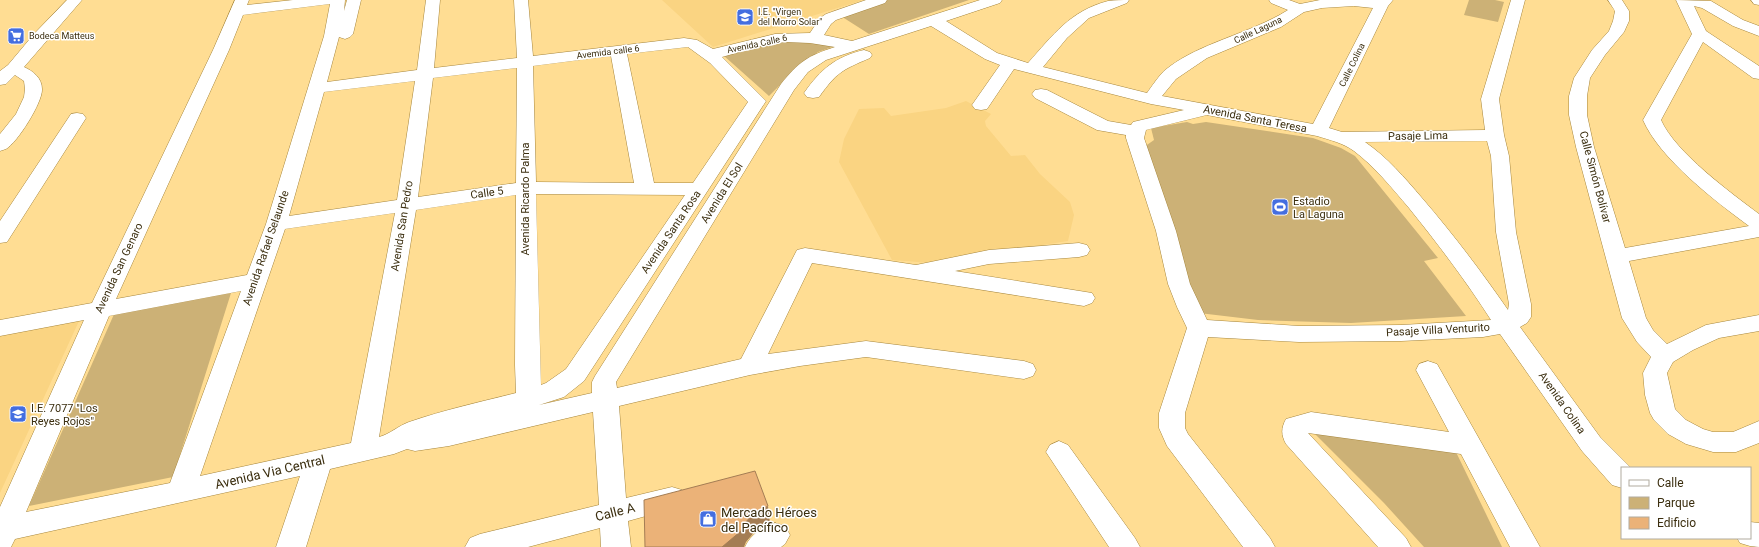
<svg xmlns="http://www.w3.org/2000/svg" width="1759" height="547" font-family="Roboto,sans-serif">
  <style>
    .built { fill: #fad482 }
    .green { fill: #ccb176 }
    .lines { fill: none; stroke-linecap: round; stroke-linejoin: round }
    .minor-casing { stroke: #a6863d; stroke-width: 1 }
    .minor { fill: #fff; fill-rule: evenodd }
    .shaded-wall { fill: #a47d54 }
    .building { fill: #ebb278; stroke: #a47d54 }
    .labels { text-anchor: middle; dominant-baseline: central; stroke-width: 3; stroke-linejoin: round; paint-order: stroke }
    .far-poi-label { font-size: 9px; fill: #3b2e0f; stroke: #fff; text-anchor: start }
    .far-street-label { font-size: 9px; fill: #3b2e0f; stroke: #fff }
    .street-label { font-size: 11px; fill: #3b2e0f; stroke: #fff }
    .poi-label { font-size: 11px; fill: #3b2e0f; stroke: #fff; text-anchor: start }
    .near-street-label { font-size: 13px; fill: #3b2e0f; stroke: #fff }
    .near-poi-label { font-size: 13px; fill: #3b2e0f; stroke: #fff; text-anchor: start }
  </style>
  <rect width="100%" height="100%" fill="#ffdd93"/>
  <path class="built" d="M662,0H863L713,47Z
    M966,101L991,114L985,121L986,126L1011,156L1025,155L1040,174L1070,202L1074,215L1068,241L931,263L892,260L839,162L844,139L859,109L884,108L891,116L946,108Z
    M79,321L0,493V336Z"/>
  <path class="green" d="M867,0H969L869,34L833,11Z
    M1469,0H1495L1504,2L1498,22L1464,15Z
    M790,41L835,46L818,52L799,66L769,96L723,55L765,44Z
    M1187,122L1193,124L1206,122L1313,138L1341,148L1355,156L1438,258L1424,261L1466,316L1351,323L1258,320L1199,313L1144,147L1154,140L1151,128Z
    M231,293L173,477L29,506L115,312Z
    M1316,429L1455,450L1502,547H1424L1384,503L1316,435Z"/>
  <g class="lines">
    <g class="minor-casing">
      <path id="minor" d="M67,0H82L24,67C33,71 42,78 42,89C43,102 17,143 6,149C4,150 2,150 0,151V134L16,114L24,97L25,89L24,81L15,75L6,84L0,85V71L8,65L34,34Z
        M235,0H249L247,5L293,0H345L344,11L347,0H361L353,34L350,37L345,39L339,37L327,82L417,70L426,0H440L434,68L517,58L514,0H528L533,56L684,38L697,40L713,49L775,34L810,33L820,18L826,14L866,0H887L885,3L836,20L831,24L824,35L852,41L980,0H1002L1000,3L946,21L997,53L1028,63C1053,35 1070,11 1108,1C1114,0 1123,0 1129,0L1127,3L1089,18L1067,38L1043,67L1147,93C1152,86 1158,77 1164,71C1197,43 1250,34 1288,10L1271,3L1269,0H1289L1300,4L1320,0H1393L1388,6L1329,128L1342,132L1485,130L1481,99L1511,0H1525L1499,99L1504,135L1509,156L1516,232L1531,304V317L1527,323L1520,327L1600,437L1631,468H1622V488L1612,485L1582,451L1500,334L1483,337L1401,341L1299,342L1208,337L1185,413V428L1188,434L1270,538L1275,547H1243L1167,446L1159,428V413L1187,328L1177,307L1168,284L1156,231L1126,138V135L1097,130L1035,98L1032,94L1035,90L1041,89L1047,90L1108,121L1131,125L1133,122L1184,110L1151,104L1014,69L987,109L981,110L975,109L972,105L1000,65L985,59L931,26L826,60L808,72L794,90L616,382L617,388L741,359L797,250L805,248L916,265L989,250L1079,243L1087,245L1090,250L1087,255L1079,257L989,264L955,271L1092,293L1095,298L1092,303L1084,306L812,263L768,354L866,341L1024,361L1033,364L1036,370L1033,376L1024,379L866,357L800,366L750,375L619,406L626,498L672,487L682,490L686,498L682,506L628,521L631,547H601L600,528L528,547H465L470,538L480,534L599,505L593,412L449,446L415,451L407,449L394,454L330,469L306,547H276L300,476L15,539L11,547H0V507L84,320L0,336V320L92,303L213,50ZM330,4L324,36L266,224L247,275L116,299L229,50L243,15ZM1354,6L1373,8L1313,124L1162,96L1176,79L1207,58L1281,27L1304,12L1322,8ZM786,42L810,43L835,47C807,56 799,62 781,84L595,376L592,382V393L539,405L564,397L584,381L766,101L722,57L764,45ZM688,47L710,63L748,102L693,183H654L627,54ZM611,56L634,183L536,182L533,66ZM517,68L516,183L418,197L433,78ZM415,81L397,200L289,216L324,92ZM1207,115L1317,136C1330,140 1343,143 1354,151C1375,167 1392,188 1409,208C1438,244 1466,281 1491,320L1401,325L1299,326L1207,320L1190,284L1176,231L1144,138L1146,130ZM1487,141L1491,156L1496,232L1509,304L1508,310C1481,271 1453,234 1422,198C1405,178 1387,157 1365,142ZM536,194L685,195L566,369L546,383L541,385ZM516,195L515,365L516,393C480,402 444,410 409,422C398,426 390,434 379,437L416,210ZM395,213L351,443L200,476L285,229ZM241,291L170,483L26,512L109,316Z
        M1608,0H1622L1629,11V21L1624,32L1605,55L1590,78L1587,96V115L1594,147L1625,248L1749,226C1715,201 1660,159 1643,120L1692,34L1676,0L1711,1L1743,20L1759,26V36L1733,26L1702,8L1694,6L1706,31L1759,66V79L1753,78L1703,42L1661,120C1675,152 1731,193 1759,214V237L1629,261L1646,318L1653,330L1667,344L1706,325L1759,315V331L1719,338L1693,350L1673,362L1667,373L1675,409L1686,420L1703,429L1713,432H1733L1759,421V443L1736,452H1713L1686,444L1668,434L1654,420L1650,413L1645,395L1643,373L1651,357L1637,342L1622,318L1576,147L1569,115V96L1574,78L1592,50L1609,31L1613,21L1615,11Z
        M1751,0H1759V5L1754,4Z
        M864,50L870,52L872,55L870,58C842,70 837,72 819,97L813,98L807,97L804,93C821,69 835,57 864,50Z
        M77,113L83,114L86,118L7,242L0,243V221L71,114Z
        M1428,361L1437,364L1540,547H1510L1461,454L1308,433L1406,538L1411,547H1378L1286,444C1281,435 1281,428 1286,419L1311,412L1449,432L1416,370L1419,364Z
        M1059,441L1068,445L1135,538L1140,547H1109L1046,452L1050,445Z
        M1750,522L1759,523V547L1750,546L1740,543L1737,538H1750Z
        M775,523L785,526L790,535L785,544L781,547H745C751,534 762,527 775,523Z"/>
    </g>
    <use href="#minor" class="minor"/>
  </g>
  <path class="shaded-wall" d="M768,506L770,523L756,530L746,542L744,547H722L754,513Z"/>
  <path class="building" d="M755,471L768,506L754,513L744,524L741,531L722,547H645L644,500Z"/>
  <defs>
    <g id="school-square" transform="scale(0.9)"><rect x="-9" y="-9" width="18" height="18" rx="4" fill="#446ee0" stroke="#fff"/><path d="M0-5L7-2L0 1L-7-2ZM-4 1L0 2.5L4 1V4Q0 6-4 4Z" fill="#fff"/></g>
    <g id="supermarket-square" transform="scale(0.9)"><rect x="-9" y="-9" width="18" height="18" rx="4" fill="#446ee0" stroke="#fff"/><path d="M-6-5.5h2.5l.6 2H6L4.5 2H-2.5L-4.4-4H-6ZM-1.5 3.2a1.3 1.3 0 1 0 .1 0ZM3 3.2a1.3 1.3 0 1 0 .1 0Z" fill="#fff"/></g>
    <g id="stadium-square" transform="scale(0.9)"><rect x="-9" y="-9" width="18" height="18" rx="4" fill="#446ee0" stroke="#fff"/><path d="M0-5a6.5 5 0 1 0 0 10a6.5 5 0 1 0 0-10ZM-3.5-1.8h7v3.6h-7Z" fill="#fff"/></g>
    <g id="shop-square" transform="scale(0.9)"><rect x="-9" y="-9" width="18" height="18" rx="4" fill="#446ee0" stroke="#fff"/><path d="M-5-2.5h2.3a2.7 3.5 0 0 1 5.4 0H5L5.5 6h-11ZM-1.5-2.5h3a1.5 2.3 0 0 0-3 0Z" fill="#fff"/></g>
  </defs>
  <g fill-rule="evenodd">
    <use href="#school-square" x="745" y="17"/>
    <use href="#supermarket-square" x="16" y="36"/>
    <use href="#stadium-square" x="1280" y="207"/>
    <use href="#school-square" x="18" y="414"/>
    <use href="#shop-square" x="708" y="519"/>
  </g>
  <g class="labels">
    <g class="far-poi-label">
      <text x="758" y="12">I.E. "Virgen<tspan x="758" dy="10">del Morro Solar"</tspan></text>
      <text x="29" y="36">Bodeca Matteus</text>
    </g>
    <g class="far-street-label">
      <text transform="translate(1258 30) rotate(-25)">Calle Laguna</text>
      <text transform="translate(757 44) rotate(-12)">Avenida Calle 6</text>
      <text transform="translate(608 52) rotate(-7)">Avemida calle 6</text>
      <text transform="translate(1352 65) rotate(-64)">Calle Colina</text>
    </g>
    <g class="street-label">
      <text transform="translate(1255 119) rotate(11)">Avenida Santa Teresa</text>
      <text transform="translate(1418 136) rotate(-1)">Pasaje Lima</text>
      <text transform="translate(1595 177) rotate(75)">Calle Simón Bolívar</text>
      <text transform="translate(487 193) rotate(-8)">Calle 5</text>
      <text transform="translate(722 193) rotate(-58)">Avenida El Sol</text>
      <text transform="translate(525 199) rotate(-90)">Avenida Ricardo Palma</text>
      <text transform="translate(402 226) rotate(-81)">Avenida San Pedro</text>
      <text transform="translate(671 232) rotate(-56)">Avenida Santa Rosa</text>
      <text transform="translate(266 248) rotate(-71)">Avenida Rafael Selaunde</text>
      <text transform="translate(119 268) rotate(-65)">Avenida San Genaro</text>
      <text transform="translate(1438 330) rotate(-3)">Pasaje Villa Venturito</text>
      <text transform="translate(1562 403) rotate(55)">Avenida Colina</text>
    </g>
    <g class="poi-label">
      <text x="1293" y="201">Estadio<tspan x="1293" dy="13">La Laguna</tspan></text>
      <text x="31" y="408">I.E. 7077 "Los<tspan x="31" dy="13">Reyes Rojos"</tspan></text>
    </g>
    <g class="near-street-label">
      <text transform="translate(270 472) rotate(-13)">Avenida Via Central</text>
      <text transform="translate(615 512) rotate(-14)">Calle A</text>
    </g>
    <g class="near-poi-label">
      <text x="721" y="512">Mercado Héroes<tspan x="721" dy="15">del Pacífico</tspan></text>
    </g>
  </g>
  <rect x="1621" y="467" width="130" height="72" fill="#ffffff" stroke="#b1ab9f"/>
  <rect x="1629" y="480" width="20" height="6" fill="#ffffff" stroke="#b1ab9f"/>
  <text x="1657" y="487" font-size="12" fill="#3b2e0f">Calle</text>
  <rect x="1629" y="497" width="20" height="12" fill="#ccb176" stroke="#b1ab9f"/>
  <text x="1657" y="507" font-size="12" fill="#3b2e0f">Parque</text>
  <rect x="1629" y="517" width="20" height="12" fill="#ebb278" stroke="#b1ab9f"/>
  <text x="1657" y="527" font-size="12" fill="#3b2e0f">Edificio</text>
</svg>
